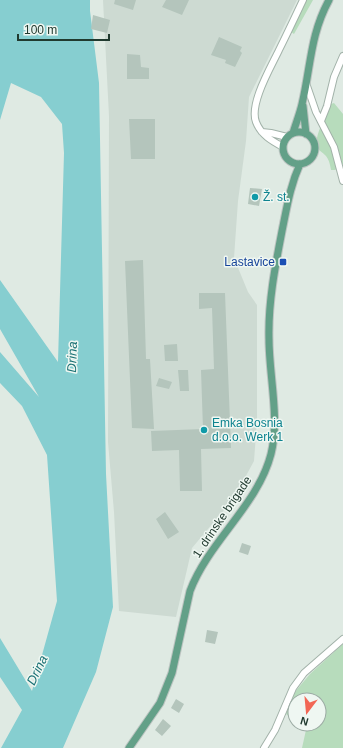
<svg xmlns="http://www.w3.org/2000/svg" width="343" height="748" font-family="Helvetica,sans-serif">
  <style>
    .built { fill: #cddad2 }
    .green { fill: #b7dcbc }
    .water { fill: #86ced0 }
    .building { fill: #b4c5bc }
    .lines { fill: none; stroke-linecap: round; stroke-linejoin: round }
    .minor-casing { stroke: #a2b2a9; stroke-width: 8 }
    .major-casing { stroke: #bcc4c1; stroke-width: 9 }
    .minor { stroke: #fff; stroke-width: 6 }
    .major { stroke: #63a088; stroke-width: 7 }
    .culture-dot { fill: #0f9aa8; stroke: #eff7f2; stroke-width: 1.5 }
    .transit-dot { fill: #1a4fb4; stroke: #eff7f2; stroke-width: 1.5 }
    .labels { text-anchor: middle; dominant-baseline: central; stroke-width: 3; stroke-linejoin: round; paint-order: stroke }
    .culture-label { font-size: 12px; fill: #0d838f; stroke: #eff7f2; text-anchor: start }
    .transit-label { font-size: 12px; fill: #164399; stroke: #eff7f2; text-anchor: end }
    .street-label { font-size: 12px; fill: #203a2f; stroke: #eff7f2 }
    .water-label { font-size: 13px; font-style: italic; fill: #1b7275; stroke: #eff7f2 }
  </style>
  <rect width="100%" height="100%" fill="#dfeae3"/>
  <path class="built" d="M103,0H297L249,97L246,141L238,201L234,258L248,292L257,305V420L254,461L234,498L192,548L176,617L119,611L114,512L108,442L109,116Z"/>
  <path class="green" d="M305,0H313L294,34L290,31Z
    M334,103L343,114V164L335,170H331C330,164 329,159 325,155C323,153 320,151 318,149C312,138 327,115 331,104Z
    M343,644V748H302L306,730L299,724H319V700H295V721L286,714L294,693L310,674Z"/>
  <path class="water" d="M0,0H90V11L99,83L106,474L113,607L96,672L63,748H1L22,710L0,677V638L32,691L57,601L47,455L22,406L0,383V352L39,397L0,329V280L58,362L64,153L62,124L41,97L11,83L0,120Z"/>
  <path class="building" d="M115,0H136L133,10L114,4Z
    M166,0H189L182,15L162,7Z
    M93,15L110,20L107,33L91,29Z
    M219,37L242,47L240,51L242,53L235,67L225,63L226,60L211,55Z
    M127,54L140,55L141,67L149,68V79H127Z
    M129,119H155V159H131Z
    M250,188L262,189L259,206L248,204Z
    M143,260L146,359H150L154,429L132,428L125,261Z
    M199,293H225L231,448L201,449L202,491H180L179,450L152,451L151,431L203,429L201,370L214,369L212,308L199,309Z
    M177,344L178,361H165L164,345Z
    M178,370H188L189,391H180Z
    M159,378L172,382L169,389L156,386Z
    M165,512L179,532L168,539L156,519Z
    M242,543L251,546L248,555L239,552Z
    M207,630L218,632L215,644L205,642Z
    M176,699L184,704L179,713L171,708Z
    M163,719L171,726L162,736L155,730Z"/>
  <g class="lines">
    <g class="minor-casing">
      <path id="minor" d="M306,83L316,112L334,147L343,181
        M321,121L327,106L334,77L343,56
        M262,132L271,133L287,137
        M283,147C272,141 261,135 256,122C249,104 271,67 279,50C287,34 295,17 303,0
        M264,748L275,730L293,688L304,673L343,639"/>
    </g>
    <g class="major-casing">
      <path id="major" d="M303,106L306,134
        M283 148a16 16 0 1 1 32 0a16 16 0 1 1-32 0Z
        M293,133C296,123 300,113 302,104C311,66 310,35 329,0
        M129,748L160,703L172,673L190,591C209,541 258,505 271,454C280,418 269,376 269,339C268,303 275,267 282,231C287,207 290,186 300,164"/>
    </g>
    <use href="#minor" class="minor"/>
    <use href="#major" class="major"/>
  </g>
  <g class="culture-dot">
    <circle cx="255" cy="197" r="4"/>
    <circle cx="204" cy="430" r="4"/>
  </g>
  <rect class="transit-dot" x="279" y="258" width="8" height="8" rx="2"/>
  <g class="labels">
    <g class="culture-label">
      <text x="263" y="197">Ž. st.</text>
      <text x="212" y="423">Emka Bosnia<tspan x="212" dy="14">d.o.o. Werk 1</tspan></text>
    </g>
    <g class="transit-label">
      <text x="275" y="262">Lastavice</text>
    </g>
    <g class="street-label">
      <text transform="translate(222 517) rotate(-56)">1. drinske brigade</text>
    </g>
    <g class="water-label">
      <text transform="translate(72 357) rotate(-88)">Drina</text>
      <text transform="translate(37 670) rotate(-64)">Drina</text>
    </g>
  </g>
  <g transform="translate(307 712) rotate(196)"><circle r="19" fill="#eff7f2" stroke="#9caba4"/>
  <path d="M0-3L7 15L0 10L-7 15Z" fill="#f26755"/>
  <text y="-6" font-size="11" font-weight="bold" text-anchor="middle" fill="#203a2f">N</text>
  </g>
  <path d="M18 34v6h91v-6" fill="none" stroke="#203a2f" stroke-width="2"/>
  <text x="24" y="34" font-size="12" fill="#203a2f" stroke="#eff7f2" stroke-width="3" paint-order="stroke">100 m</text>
</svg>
